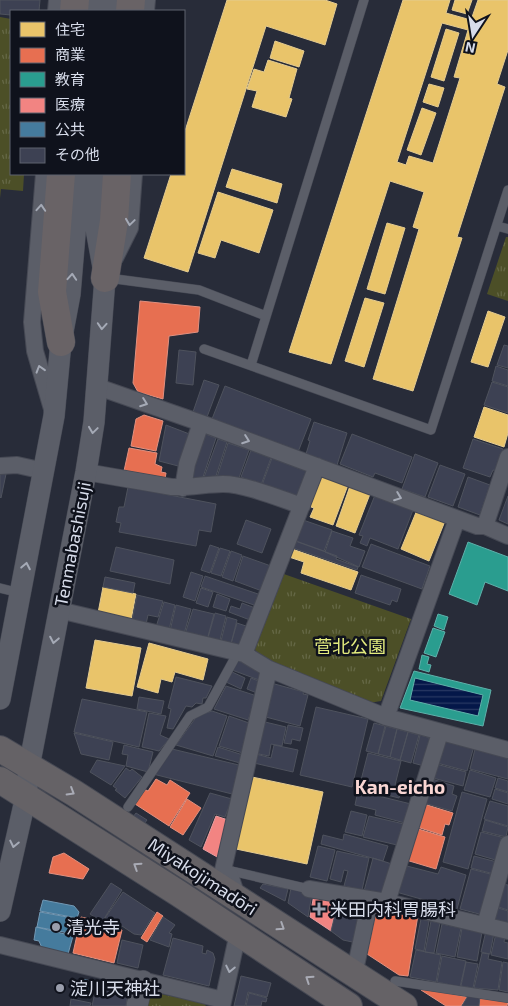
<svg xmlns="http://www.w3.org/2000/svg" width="508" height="1006" font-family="'Exo 2','Noto Sans JP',sans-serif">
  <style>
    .grass { fill: url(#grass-tufts) }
    .water { fill: url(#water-rules) }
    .homes { fill: #e9c46a; stroke: #e4cb90; fill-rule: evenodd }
    .shops { fill: #e76f51; stroke: #e2907f }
    .schools { fill: #2a9d8f; stroke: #5eb0aa; fill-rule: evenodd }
    .health { fill: #f28482; stroke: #ea9ea1 }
    .public { fill: #457b9d; stroke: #7198b4 }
    .building { fill: #3d4153; stroke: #4e525d }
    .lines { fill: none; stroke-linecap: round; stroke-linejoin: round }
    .service-casing { stroke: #464954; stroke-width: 10 }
    .minor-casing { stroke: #464954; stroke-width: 18 }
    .tertiary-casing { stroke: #464954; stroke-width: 22 }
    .primary-casing { stroke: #464954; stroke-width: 28 }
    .motorway-casing { stroke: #464954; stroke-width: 29 }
    .service { stroke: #5b5e68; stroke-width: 9 }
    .minor { stroke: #5b5e68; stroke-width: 16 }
    .tertiary { stroke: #5b5e68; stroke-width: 21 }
    .primary { stroke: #656266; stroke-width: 26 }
    .motorway { stroke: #696366; stroke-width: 28 }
    .oneway { stroke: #a5aab6 }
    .oneway2 { stroke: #a9abb5 }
    .poi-dot { fill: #9a9eac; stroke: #0f121c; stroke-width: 2 }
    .labels { text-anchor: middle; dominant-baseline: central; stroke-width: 5; stroke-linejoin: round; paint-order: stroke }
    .street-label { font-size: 18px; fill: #d7dcea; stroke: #0f121c }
    .park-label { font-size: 18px; fill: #e4ec7e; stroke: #0f121c }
    .poi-label { font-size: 18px; fill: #d7dcea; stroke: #0f121c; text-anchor: start }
    .neighbourhood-label { font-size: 19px; font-weight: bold; fill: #f9d6d3; stroke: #0f121c }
  </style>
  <defs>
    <pattern id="grass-tufts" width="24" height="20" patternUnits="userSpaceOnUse" patternTransform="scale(1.25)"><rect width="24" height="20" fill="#4c4f27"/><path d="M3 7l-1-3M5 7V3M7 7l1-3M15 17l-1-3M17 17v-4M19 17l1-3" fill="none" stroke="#656846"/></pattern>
    <pattern id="water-rules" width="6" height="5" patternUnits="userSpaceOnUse" patternTransform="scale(1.25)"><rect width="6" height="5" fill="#041749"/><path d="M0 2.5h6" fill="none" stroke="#283863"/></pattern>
  </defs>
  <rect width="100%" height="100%" fill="#282c39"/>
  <path class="grass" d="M0,17L11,19V174H24L23,191L1,189L0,198Z
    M506,237H508V301L487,294Z
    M281,573L411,619L381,701L369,703L259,658L253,645Z
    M156,993L204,1003L206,1006H145L146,999Z"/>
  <path class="water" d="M415,678L483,695L478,716L410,700Z"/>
  <path class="homes" d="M227,0H325L337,4L325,45L266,26L188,272L144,258L171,174H184V134Z
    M403,0H450L446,13L471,20L478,0H508V50L497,84L505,87L457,237L462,238L413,391L373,379L419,229L413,227L424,192L390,181L331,364L289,352ZM442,23L468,30L454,77L460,78L433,163L409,156L406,165L397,162Z
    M455,0H472L467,14L452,10Z
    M446,29L459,33L444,81L431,77Z
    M275,41L304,51L299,67L270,58Z
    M268,60L297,69L289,98L292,99L286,117L252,107L257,91L247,89L254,69L264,72Z
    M429,84L444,88L438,107L423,102Z
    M422,108L436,113L421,155L407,150Z
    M232,169L282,184L277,203L226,187Z
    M218,192L273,210L259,253L221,240L215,258L198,253Z
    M387,223L405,228L385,294L367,289Z
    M365,298L384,303L364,367L345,361Z
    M488,311L505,317L488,367L471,362Z
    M484,407L508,415V433L504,447L474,437Z
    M320,475L348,485L333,525L310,517L314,508L308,506Z
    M350,486L370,494L355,533L336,526Z
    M417,510L445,521L429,561L401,549Z
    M292,549L358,572L351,590L301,573L304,562L289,557Z
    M103,587L136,594L131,620L98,613Z
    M95,640L141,648L132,696L86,688Z
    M149,643L208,659L203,680L175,672L172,682L161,679L158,693L137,687Z
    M252,777L323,792L307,864L236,849Z"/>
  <path class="shops" d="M140,301L200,307L198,332L169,336L163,399L138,392L133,383Z
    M144,415L163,421L156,451L131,446L136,419Z
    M129,448L157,453L155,464L162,467L161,472L166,473L165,479L124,471Z
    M156,779L167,785L170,780L190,793L169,826L135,804L144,789L148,791Z
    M187,799L201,808L183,835L170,827Z
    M424,804L453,813L449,825L445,824L442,835L417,827Z
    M415,828L445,837L436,869L406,860Z
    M64,853L89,869L83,879L49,873L53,857Z
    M377,907L418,915L408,976L399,975L367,954Z
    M157,912L163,916L147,942L141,938Z
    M81,917L94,920L92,927L108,931L109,927L122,930L114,963L73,953Z
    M422,988L467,997L461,1006H446L421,990Z
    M480,996L508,1001L507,1006H479Z"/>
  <path class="schools" d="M468,542L508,557V591L485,582L477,605L449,594Z
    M438,614L448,617L444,630L434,626Z
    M433,628L445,632L436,657L424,653Z
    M422,655L429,657L427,664L431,665L429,672L419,669Z
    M414,671L491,690L483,726L400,708ZM415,678L483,695L478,716L410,700Z"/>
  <path class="health" d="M216,816L228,820L219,858L203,849Z
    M314,894L337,899L331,931L310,917Z"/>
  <path class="public" d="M43,900L74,906L79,912L77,918L40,911Z
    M40,912L78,919L74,934L37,927Z
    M36,927L73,936L68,954L42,948L39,941L34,940Z
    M82,979L91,981L89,993L79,991Z"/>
  <path class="building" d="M0,0H40L39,11H11V15L0,14Z
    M504,345L508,346V368L497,365Z
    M179,350L196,352L193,385L176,383Z
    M496,366L508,370V386L492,381Z
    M204,380L219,385L207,417L193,412Z
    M492,382L508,387V413L484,405Z
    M225,386L311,419L298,452L212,419Z
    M314,422L347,433L337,465L306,454L310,441L308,440Z
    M166,425L192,435L182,467L159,461Z
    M203,433L216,438L202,480L187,482Z
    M352,434L412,457L402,483L375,473L373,477L340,464Z
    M218,439L227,442L215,479L203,480Z
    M473,439L503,449L496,471L493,470L490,477L463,468Z
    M228,443L249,450L239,478L217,477Z
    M251,450L271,458L261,485L241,477Z
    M415,454L438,463L425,497L402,489Z
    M272,458L309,472L299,498L262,485Z
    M440,465L465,474L453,506L428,497Z
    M0,473L6,474L1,498L0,497Z
    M468,477L490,485L480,515L458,507Z
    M128,487L216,504L211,532L199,530L196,546L119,532L121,523L116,522L119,507H124Z
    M375,495L413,510L398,549L370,538L367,546L360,543L363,536L359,535Z
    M508,496V524L499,520Z
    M246,520L271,529L262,553L237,544Z
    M303,520L332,530L324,551L296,541Z
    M332,531L353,538L350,546L365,551L359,567L325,552Z
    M295,541L337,556L336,559L358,567L357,570L293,548Z
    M371,544L430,566L422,589L362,567Z
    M210,545L219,548L210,573L201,570Z
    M116,547L174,560L170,584L110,571Z
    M220,548L230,551L221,576L211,573Z
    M231,551L242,555L233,581L222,577Z
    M243,556L271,566L262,591L235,581Z
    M191,572L203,576L195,601L183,597Z
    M361,575L401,589L397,602L392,600L390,605L355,593Z
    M205,576L261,595L257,606L201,587Z
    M105,577L135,583L133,593L103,587Z
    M201,588L213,592L208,607L196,603Z
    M217,594L230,599L226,611L213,607Z
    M137,595L163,601L158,617L148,615L146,624L132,621Z
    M164,602L175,605L169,630L156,627Z
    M242,603L255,608L250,620L229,612L231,606L240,609Z
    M176,605L191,609L184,634L170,631Z
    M193,609L214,614L207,640L185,634Z
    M215,613L226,616L219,644L207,641Z
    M227,617L237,620L230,648L220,645Z
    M237,623L246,626L239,650L230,647Z
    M237,658L264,669L259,680L232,670Z
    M230,671L245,678L241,689L226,682Z
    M176,677L212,686L206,698H203L202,704L196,703L192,707L186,706L173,729L167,728L171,709L168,708Z
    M251,678L261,682L257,693L247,689Z
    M271,683L304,692L303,694L308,695L300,726L262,716Z
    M226,686L257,696L248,720L214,709Z
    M139,697L164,701L161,714L137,709Z
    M82,699L147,712L139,747L74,732Z
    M316,707L368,719L352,787L300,775Z
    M212,711L227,716L213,756L176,745L197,716Z
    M149,713L166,716L160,735L169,739L159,751L142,747Z
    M229,716L252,724L243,753L219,746Z
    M261,721L286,727L282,746L271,744L269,756L254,753Z
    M374,723L385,726L378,754L366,751Z
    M288,725L303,728L300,741L292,739L291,744L284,743Z
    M386,726L397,729L390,757L378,754Z
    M397,729L408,732L400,760L390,757Z
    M408,732L419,735L411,763L400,760Z
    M74,733L113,742L109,760L81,754Z
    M420,735L428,737L431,741L424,766L413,763Z
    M450,740L474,746L467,771L437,763L442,745Z
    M124,745L153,752L148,772L126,766L128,755L122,754Z
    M274,745L298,750L293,772L254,763L256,754L271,758Z
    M476,745L508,754V779L470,769Z
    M218,747L243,755L240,763L215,756Z
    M172,749L243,766L236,795L153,774Z
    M368,753L401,761L395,785L402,786L399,798L359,788Z
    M97,760L125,766L111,785L90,772Z
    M436,764L466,772L463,786L433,778Z
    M126,768L130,771L132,769L142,777L125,798L115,790L117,789L113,786Z
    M470,770L496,778L490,797L464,790Z
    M498,778L508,781V792L495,788Z
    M432,779L454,786L452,794L457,796L452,811L424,803Z
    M495,789L508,793V804L492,799Z
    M358,791L411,804L405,823L375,815L376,810L355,805Z
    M462,792L487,799L468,869L443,862Z
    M210,793L232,799L225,817L215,814L201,847L189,840Z
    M490,801L508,806V826L484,819Z
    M351,811L367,815L362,836L345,832Z
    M136,813L147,820L144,824L133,817Z
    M369,816L404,824L397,845L363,837Z
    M485,820L508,827L506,837L482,831Z
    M481,832L505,838L499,861L475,854Z
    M344,834L388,846L383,861L321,844L323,835L343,840Z
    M318,846L335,850L327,881L310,877Z
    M337,851L369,858L362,890L344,886L348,871L344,870L341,882L330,879Z
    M474,856L497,862L494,874L471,868Z
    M373,858L392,864L383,896L364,891Z
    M403,865L438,874L441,867L466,875L457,909L396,892Z
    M471,869L494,875L483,915L460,909Z
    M111,883L122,890L102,922L90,914Z
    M263,884L288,889L285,901L260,888Z
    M502,884L508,885V910L495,906Z
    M291,888L312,894L308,917L288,903Z
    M123,892L155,913L141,935L134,934L122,926L120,927L105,918Z
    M339,899L366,905L357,943L343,940L331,931Z
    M495,907L508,911V924L491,919Z
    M163,917L175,925L169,933L172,934L169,947L150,940Z
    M421,919L429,921L424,951L415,949Z
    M431,921L440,923L434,953L425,952Z
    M442,924L461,928L455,957L436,953Z
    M462,928L482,932L477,961L457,957Z
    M486,931L494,933L490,954L481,952Z
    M496,933L505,935L504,942L508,943V959L491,955Z
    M173,938L203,946L202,953L206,954L207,950L213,953L215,959L209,986L163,975Z
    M122,940L143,945L138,968L117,963Z
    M416,950L441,955L436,982L410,977Z
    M482,953L489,954L488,959L502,962L498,990L474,988Z
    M442,956L466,961L460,987L437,982Z
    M466,962L478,964L473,988L461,986Z
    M503,962L508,963V992L499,990Z
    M241,976L271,983L267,997L248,992L245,1006H234Z
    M97,983L125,990V992L128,993L126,1006H92Z
    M249,993L267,998L266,1002L262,1001L261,1006H246Z
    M469,994L480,996L479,1006H462Z
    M71,999L91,1003L90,1006H70Z"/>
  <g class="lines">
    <g class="service-casing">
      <path id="service" d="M497,226L508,229
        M108,278L199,290L266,316
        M204,349L431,430L508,190
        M251,365L364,0
        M0,588L20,593
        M128,807L190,716L208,707L237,654
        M227,870L309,889
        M395,981L508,998"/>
    </g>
    <g class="minor-casing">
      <path id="minor" d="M56,11L57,0
        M146,11L147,0
        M44,174L32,322L35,351L52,409
        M115,258L130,228L134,174
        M98,387L201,423L477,526H485L508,536
        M0,466L17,465L44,471
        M86,472L172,487C190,488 206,484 223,484C245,484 281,499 302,506
        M183,488L187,464L201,423
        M485,526L508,457
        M59,610L244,654L269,669L386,717L508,750
        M244,654L317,466
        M386,717L457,519
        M309,889L387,902L508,931
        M238,899L230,875L223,870L269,669
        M387,902L440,733
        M485,925L508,844
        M0,945L223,1000
        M354,975L370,900
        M222,1006L238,933"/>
    </g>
    <g class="tertiary-casing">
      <path id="tertiary" d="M92,11L93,0
        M112,11V0
        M0,699L54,416L61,342L70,294L80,174
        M0,911L26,796L29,767L86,472L94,422L105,278L95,223L99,174
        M137,1006L143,981"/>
    </g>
    <g class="primary-casing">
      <path id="primary" d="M0,749L74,793L404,1006
        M0,780L178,893L349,1006"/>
    </g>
    <g class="motorway-casing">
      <path id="motorway" d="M74,11L75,0
        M130,11L131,0
        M105,278L114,221L117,174
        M61,342L52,292L61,174"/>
    </g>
    <use href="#service" class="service"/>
    <use href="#minor" class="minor"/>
    <use href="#tertiary" class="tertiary"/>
    <use href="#primary" class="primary"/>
    <use href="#motorway" class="motorway"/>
  </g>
  <defs><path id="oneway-chevron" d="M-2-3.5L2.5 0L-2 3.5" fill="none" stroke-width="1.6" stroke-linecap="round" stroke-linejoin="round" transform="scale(1.25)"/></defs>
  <g class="oneway">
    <use href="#oneway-chevron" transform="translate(41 208) rotate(-86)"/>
    <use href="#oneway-chevron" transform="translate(130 222) rotate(98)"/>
    <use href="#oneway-chevron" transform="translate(72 277) rotate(-86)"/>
    <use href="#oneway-chevron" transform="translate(102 326) rotate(94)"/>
    <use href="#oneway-chevron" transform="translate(40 369) rotate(-107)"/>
    <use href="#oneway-chevron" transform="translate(144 403) rotate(20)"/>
    <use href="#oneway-chevron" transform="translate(93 430) rotate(98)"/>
    <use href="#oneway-chevron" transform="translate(246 440) rotate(20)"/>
    <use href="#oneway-chevron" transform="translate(398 497) rotate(21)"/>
    <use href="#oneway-chevron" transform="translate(26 566) rotate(-79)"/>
    <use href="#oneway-chevron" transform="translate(54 640) rotate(101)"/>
    <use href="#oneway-chevron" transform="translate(14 844) rotate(102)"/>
    <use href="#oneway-chevron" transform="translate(230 969) rotate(102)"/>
  </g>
  <g class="oneway2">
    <use href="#oneway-chevron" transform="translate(71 792) rotate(31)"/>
    <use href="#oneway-chevron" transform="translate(137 866) rotate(-147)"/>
    <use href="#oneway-chevron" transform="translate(281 927) rotate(33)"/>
    <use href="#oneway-chevron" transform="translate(309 979) rotate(-146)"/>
  </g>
  <g class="poi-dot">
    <path d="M316.5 901.5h5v5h5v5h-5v5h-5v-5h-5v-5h5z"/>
    <circle cx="56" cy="927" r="5"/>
    <circle cx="60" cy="988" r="5"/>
  </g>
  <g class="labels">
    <g class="street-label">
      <text transform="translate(72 544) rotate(-79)">Tenmabashisuji</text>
      <text transform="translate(203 876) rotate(33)">Miyakojimadōri</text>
    </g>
    <g class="park-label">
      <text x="350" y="646">菅北公園</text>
    </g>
    <g class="poi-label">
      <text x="330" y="909">米田内科胃腸科</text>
      <text x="66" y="927">清光寺</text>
      <text x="70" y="988">淀川天神社</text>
    </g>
    <g class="neighbourhood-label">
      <text x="400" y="786">Kan-eicho</text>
    </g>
  </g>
  <rect x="10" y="10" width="175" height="165" fill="#0f121c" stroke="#5f636e"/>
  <rect x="20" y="22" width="25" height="15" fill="#e9c46a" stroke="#5f636e"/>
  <text x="55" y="35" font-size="15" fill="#d7dcea">住宅</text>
  <rect x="20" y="48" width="25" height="15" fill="#e76f51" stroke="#5f636e"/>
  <text x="55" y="60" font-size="15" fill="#d7dcea">商業</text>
  <rect x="20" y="72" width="25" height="15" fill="#2a9d8f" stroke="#5f636e"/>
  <text x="55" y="85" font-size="15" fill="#d7dcea">教育</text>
  <rect x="20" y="98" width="25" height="15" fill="#f28482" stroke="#5f636e"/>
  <text x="55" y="110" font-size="15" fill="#d7dcea">医療</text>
  <rect x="20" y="122" width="25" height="15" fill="#457b9d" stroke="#5f636e"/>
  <text x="55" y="135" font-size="15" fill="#d7dcea">公共</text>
  <rect x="20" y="148" width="25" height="15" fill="#3d4153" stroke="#5f636e"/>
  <text x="55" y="160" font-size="15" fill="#d7dcea">その他</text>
  <g transform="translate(473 35) rotate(192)" stroke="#0f121c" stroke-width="4" paint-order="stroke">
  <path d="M0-4L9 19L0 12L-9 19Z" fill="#d7dcea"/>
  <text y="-8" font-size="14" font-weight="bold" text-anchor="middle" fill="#d7dcea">N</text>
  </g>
</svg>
